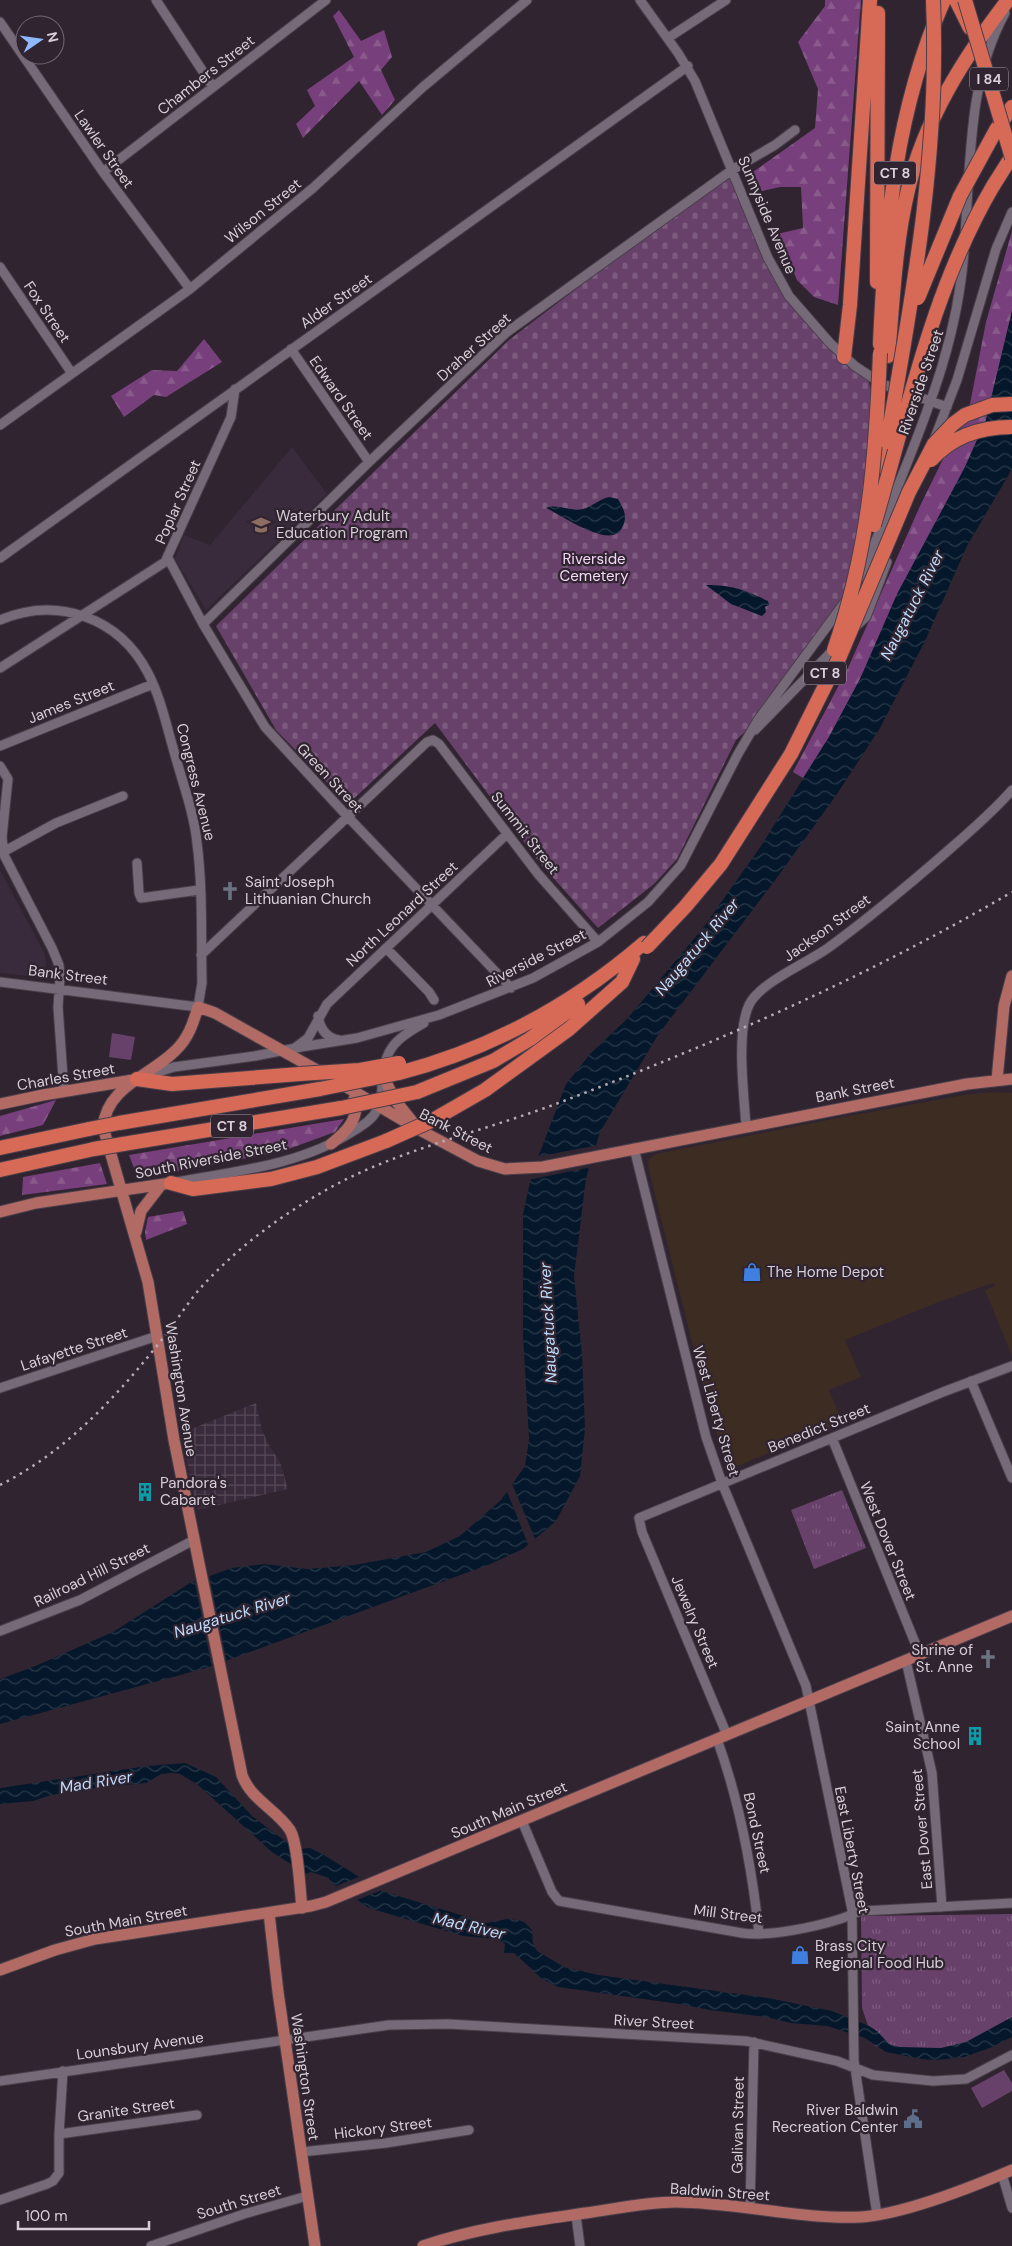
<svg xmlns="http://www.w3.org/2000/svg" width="1012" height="2246" font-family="'DM Sans',sans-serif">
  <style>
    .commercial { fill: #3d2c22 }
    .industrial { fill: url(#industrial-grid) }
    .built { fill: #3a2b3c }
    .green { fill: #68416b }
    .forest { fill: url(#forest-firs) }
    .cemetery { fill: url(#cemetery-stones) }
    .park { fill: url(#park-tufts) }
    .water { fill: url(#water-waves) }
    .pier { fill: #302430 }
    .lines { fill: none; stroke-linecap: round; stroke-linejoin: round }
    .minor-casing { stroke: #493f4a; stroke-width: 11 }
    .major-casing { stroke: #493f4a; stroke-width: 13 }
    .highway-casing { stroke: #493f4a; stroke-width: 16 }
    .minor { stroke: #776a78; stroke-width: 9 }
    .major { stroke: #b16a64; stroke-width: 11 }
    .highway { stroke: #d76a57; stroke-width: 14 }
    .rail { stroke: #b5adb5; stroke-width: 2.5; stroke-dasharray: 2.5 5; stroke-linecap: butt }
    .highway-bridge-casing { stroke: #493f4a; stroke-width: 16; stroke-linecap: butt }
    .highway-bridge { stroke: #d76a57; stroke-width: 14 }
    .labels { text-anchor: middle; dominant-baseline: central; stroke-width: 4.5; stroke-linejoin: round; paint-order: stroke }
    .shield { fill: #302430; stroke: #a49ca5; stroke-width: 1 }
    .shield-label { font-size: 14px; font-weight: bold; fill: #d6cfd7 }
    .street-label { font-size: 15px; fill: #d6cfd7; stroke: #302430 }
    .poi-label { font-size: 15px; fill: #d6cfd7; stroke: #302430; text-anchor: start }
    .park-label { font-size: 15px; fill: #f6d6f8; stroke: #302430 }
    .water-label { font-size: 16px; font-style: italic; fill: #bddcfe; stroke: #302430 }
  </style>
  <defs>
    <pattern id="industrial-grid" width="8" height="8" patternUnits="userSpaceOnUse" patternTransform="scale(1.25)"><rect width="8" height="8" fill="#3a2b3c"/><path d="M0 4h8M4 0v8" fill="none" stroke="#564957"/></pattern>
    <pattern id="forest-firs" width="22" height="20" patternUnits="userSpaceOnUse" patternTransform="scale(1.25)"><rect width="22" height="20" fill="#773f7b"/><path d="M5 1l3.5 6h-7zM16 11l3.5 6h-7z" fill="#8a5a8d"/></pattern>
    <pattern id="cemetery-stones" width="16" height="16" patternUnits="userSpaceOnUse" patternTransform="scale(1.25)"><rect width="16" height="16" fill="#68416b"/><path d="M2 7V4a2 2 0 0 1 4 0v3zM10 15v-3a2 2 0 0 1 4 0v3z" fill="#7d5b7f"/></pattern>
    <pattern id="park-tufts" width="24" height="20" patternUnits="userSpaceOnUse" patternTransform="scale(1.25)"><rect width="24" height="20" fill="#68416b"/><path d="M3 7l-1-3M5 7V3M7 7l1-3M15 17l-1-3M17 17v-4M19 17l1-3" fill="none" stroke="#7d5b7f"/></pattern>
    <pattern id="water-waves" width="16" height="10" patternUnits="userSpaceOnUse" patternTransform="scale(1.25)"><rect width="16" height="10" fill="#05182b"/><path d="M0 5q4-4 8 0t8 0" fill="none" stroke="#293949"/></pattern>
  </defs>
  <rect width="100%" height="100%" fill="#302430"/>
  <path class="commercial" d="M993,1092L1012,1093V1356L985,1290L995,1286L993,1283L936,1303L845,1340L861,1377L829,1390L843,1423L735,1467L727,1466L709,1410L648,1166L649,1159L656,1154L838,1118L964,1095Z"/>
  <path class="industrial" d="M256,1403L262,1430L269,1445L280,1462L288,1489L197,1510L181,1433Z"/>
  <path class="built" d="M292,447L327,494L206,610L175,559L184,535L210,545Z
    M0,870L45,954L46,966L43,974L39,977L0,973Z"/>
  <path class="green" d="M112,1033L135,1037L131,1060L109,1057Z
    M1004,2070L1012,2083V2091L982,2108L971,2088Z"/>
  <path class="forest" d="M825,0H861L838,305L814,297L797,280L777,234L803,228L801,187H780L762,191L753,172L815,128L818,89L798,42L825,6Z
    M339,10L361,41L384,30L392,57L381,70L395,100L382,115L359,81L303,138L296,124L315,106L307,90L354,57L333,16Z
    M1012,231V311L986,420L965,467L860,679L829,737L803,778L793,772L848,668L920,506L970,404L986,322Z
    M204,339L222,362L166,397L154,395L124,417L111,396L152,370L177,371Z
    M56,1100L43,1125L0,1136V1116Z
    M344,1119L335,1132L283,1151L148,1177L135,1171L129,1155Z
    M100,1163L107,1184L22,1195L23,1177Z
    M183,1211L187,1224L146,1240L145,1232L148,1217Z"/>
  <path class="cemetery" d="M732,170L764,248L805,315L867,375L874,403L876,447L844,609L758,720L736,740L677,859L654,884L598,928L539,862L435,723L348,804L276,730L216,626L509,340Z"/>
  <path class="park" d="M842,1490L866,1548L814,1569L791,1510Z
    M1012,1914V2036L914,2054L875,2046L862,2008L861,1916Z"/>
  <path class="water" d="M1012,311V469L967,546L925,641L880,728L837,794L776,879L658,1035L600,1132L586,1178L574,1276L582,1355L585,1429L580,1476L556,1521L523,1549L488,1565L206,1668L0,1724V1679L33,1667L113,1632L190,1583L232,1568L264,1564L307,1569L354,1565L426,1552L460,1536L501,1500L525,1466L529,1439L523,1335V1214L532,1173L566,1084L591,1053L627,1019L703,928L761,846L829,737L860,679L897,594L965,467L986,420Z
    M609,497L618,499C624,510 628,516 622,528C611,551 560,514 546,508C557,503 570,512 583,509C592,507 599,499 609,497Z
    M706,585C732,585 745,590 768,601L769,605L765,607L766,612L762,616L731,604Z
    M185,1763L216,1777L252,1816L285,1841L301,1849L310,1848L324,1855L382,1891L487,1923L507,1919L517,1920L524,1922L532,1930L533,1944L537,1951L564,1967L598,1975L768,1998L832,2011L869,2026L877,2031L889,2044L899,2047L941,2048L966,2042L1012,2017V2037L990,2048L964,2057L937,2060L921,2059L886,2052L865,2038L827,2026L791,2023L766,2017L710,2010L679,2004L558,1987L541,1978L514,1953H504L505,1944L496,1939L463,1936L369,1908L329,1881V1878L311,1872L306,1874L272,1852L198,1785L180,1774L171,1773L161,1774L146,1783L104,1787L51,1795L33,1801L0,1804V1788L147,1766Z"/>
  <path class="pier" d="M599,1145L592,1167L528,1180L535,1157Z
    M511,1481L536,1541L529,1547L506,1489Z
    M209,1574L227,1663L212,1668L194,1579Z
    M361,1876L382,1890L357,1900L336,1886Z"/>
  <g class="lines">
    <g class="minor-casing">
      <path id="minor" d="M156,0L213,87
        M640,0L678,53L695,81L768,258L789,296L830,343L855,366L882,384L947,407
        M0,22L103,172L190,289
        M668,38L726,0
        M103,172L326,0
        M965,234C971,160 968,80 1005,13
        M0,267L71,372
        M291,349L369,462
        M0,425L190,289L313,188L423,87L527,0
        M934,440L957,380L996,249L1012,212
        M0,558L688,66
        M168,558L203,624L265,727L348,817L511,988
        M859,578C875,545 888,510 902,476C932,401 958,333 964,252
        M0,620C57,596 119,617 148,673C161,698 167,728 175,755C183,784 194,813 197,843C203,889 201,937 202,983L198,1007L0,982
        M203,624L369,462L507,332L732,170L775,145L795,130
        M854,628L866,617L887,562
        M0,668L165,562L231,417L235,389
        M755,730L837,646
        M0,746L153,684
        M0,766L8,779L2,837L4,855L52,948L59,965L60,978L58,1007L64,1091
        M3,852L56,823L123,796
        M137,863L139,893L141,898L199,890
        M386,948L429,992L434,1000
        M201,955L427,742L433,740L439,744L538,874L598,942
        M318,1016C320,1028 326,1038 339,1040
        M296,1047L308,1038L327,1004L507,834
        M149,1075L174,1067L255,1056L301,1047L357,1038L439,1015L533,978L598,942L648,902L681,865L738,754L758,720L845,602
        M746,1126C744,1095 736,1032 749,1005C759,983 807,963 828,948C868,919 906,887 943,855C967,834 991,814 1012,790
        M634,1148L706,1437L722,1483L806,1686L852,1910L854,2061L877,2215
        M177,1182C237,1171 302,1165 355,1130C363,1125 372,1120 377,1110C382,1101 382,1091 382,1081C384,1048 397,1038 424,1023
        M971,1381L1012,1478
        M0,1388L157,1336
        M832,1438L920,1655
        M0,1631L80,1600L194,1540
        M906,1661L932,1773L942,1907
        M727,1735L642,1532L639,1518L943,1392L1012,1366
        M717,1739C740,1803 752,1867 759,1934
        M522,1821L552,1892L559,1901L742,1933C768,1937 815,1927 840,1919C847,1917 854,1913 862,1911L1012,1903
        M0,2081L389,2025L448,2024L746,2041L837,2061L873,2075L933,2081L966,2079L1012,2055
        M59,2134L197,2115
        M301,2152L386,2143L469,2130
        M1002,2174L1012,2208
        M0,2200L47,2184L53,2181L59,2173V2134L63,2071
        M750,2208L754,2042
        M576,2215L580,2246
        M151,2246L244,2214L307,2196"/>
    </g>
    <g class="major-casing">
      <path id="major" d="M383,1076L395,1100L415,1125
        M997,1080L1004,1006L1012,976
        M338,1082L416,1128L478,1161L505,1169L543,1167L967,1084L1012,1079
        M0,1104L43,1095L133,1080
        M331,1144C345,1133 361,1118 354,1099
        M0,1212L36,1203L171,1183
        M136,1232L141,1211L161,1185
        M302,1908C300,1891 298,1843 290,1830C276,1809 251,1800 242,1775L174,1440L148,1282L103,1127C107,1086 150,1076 175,1051C188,1039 193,1024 198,1007L215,1013L324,1074
        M269,1913L278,1992L315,2246
        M0,1970L55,1950L95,1939L311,1906L326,1902L1012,1616
        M423,2246C476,2228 531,2221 586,2213C615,2209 646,2202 676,2202C736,2202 801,2220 861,2217C904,2214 972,2187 1012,2170"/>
    </g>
    <g class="highway-casing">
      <path id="highway" d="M956,0L970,28
        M996,130L1012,107
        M993,186L1012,156
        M877,282L878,13
        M880,344C885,226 896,109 944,0
        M888,356C893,300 895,244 908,190C924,120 965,56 1008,0
        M844,357L850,305L870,0
        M880,485L887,442
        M399,1073C491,1049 572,1005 644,943
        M137,1079L172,1084L300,1074
        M417,1092L493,1061L530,1039L578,1004
        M431,1121L485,1090L569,1029L622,982L633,959
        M119,1123L320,1089
        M123,1144L341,1108
        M0,1148L89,1129
        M0,1170L94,1149
        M171,1183L193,1189L271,1179L317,1167L386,1141"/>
    </g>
    <use href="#minor" class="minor"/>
    <use href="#major" class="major"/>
    <use href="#highway" class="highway"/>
    <path class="rail" d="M0,1485C68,1451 121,1392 167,1333C180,1316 192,1296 207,1281C242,1244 282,1215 326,1190C396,1150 485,1131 561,1102C716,1043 869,976 1012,892"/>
    <g class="highway-bridge-casing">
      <path id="highway-bridge" d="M965,0L1012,158
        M918,298L960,196L996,130
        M887,442C913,295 940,149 933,0
        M931,460C952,437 980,427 1011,427
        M874,525C908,410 932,290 993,186
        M834,650C869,549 876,458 880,353
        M647,947L685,907L721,864L791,754L840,656L909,492L934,444L953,424L965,415L992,405L1012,404
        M300,1074L360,1070L399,1063
        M320,1089L399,1073
        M341,1108L417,1092
        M89,1129L119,1123
        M386,1141L431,1121
        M94,1149L123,1144"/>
    </g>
    <use href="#highway-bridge" class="highway-bridge"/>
  </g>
  <defs>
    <g id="school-bare" transform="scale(1.5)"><path d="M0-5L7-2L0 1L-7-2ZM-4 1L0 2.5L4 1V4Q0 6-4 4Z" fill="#8d6e63" stroke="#302430" stroke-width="2.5" paint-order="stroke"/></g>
    <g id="church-bare" transform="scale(1.5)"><path d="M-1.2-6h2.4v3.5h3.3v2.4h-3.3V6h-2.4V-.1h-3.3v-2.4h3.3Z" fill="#6b7280" stroke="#302430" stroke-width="2.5" paint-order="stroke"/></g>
    <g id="shop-bare" transform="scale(1.5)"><path d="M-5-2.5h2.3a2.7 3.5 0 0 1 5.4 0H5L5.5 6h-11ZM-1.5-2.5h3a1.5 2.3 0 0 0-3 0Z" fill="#3f7fe0" stroke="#302430" stroke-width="2.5" paint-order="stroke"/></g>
    <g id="building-bare" transform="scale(1.5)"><path d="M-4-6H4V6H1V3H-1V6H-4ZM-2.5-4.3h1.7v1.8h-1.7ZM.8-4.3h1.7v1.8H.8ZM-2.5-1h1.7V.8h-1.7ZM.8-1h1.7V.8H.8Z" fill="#0f9aa8" stroke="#302430" stroke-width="2.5" paint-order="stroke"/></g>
    <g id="civic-bare" transform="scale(1.5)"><path d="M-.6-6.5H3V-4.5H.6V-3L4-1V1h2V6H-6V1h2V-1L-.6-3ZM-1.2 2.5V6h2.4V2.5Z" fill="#5c6f8a" stroke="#302430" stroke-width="2.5" paint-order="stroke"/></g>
  </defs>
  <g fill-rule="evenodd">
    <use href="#school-bare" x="261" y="525"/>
    <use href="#church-bare" x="230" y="891"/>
    <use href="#shop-bare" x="752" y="1272"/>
    <use href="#building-bare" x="145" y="1492"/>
    <use href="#church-bare" x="988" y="1659"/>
    <use href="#building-bare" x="975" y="1736"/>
    <use href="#shop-bare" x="800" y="1955"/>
    <use href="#civic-bare" x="913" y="2119"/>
  </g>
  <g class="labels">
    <g class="shield">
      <rect x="970" y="67.5" width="38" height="23" rx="4"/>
      <rect x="874" y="161.5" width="42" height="23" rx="4"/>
      <rect x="804" y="661.5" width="42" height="23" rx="4"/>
      <rect x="211" y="1114.5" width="42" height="23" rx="4"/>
    </g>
    <g class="shield-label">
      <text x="989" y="79">I 84</text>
      <text x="895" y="173">CT 8</text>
      <text x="825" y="673">CT 8</text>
      <text x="232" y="1126">CT 8</text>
    </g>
    <g class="street-label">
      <text transform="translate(206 75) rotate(-38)">Chambers Street</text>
      <text transform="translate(104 149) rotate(55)">Lawler Street</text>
      <text transform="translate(263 211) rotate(-39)">Wilson Street</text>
      <text transform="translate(767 215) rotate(67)">Sunnyside Avenue</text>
      <text transform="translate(336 301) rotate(-35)">Alder Street</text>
      <text transform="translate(47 312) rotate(56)">Fox Street</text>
      <text transform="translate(474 347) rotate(-42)">Draher Street</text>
      <text transform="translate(921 382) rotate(-71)">Riverside Street</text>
      <text transform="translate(341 398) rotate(55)">Edward Street</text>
      <text transform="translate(178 502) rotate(-66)">Poplar Street</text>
      <text transform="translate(71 702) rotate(-22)">James Street</text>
      <text transform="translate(330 778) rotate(47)">Green Street</text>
      <text transform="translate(196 782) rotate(76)">Congress Avenue</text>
      <text transform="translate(525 833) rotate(52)">Summit Street</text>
      <text transform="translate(402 914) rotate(-43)">North Leonard Street</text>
      <text transform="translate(827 928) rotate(-36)">Jackson Street</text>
      <text transform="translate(536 958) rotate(-27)">Riverside Street</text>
      <text transform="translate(68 975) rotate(7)">Bank Street</text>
      <text transform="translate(66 1077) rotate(-10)">Charles Street</text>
      <text transform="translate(855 1090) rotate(-11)">Bank Street</text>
      <text transform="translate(456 1131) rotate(27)">Bank Street</text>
      <text transform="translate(211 1159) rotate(-11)">South Riverside Street</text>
      <text transform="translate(74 1349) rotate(-18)">Lafayette Street</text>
      <text transform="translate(181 1389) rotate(81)">Washington Avenue</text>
      <text transform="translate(716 1411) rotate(74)">West Liberty Street</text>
      <text transform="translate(819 1428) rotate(-22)">Benedict Street</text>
      <text transform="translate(888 1541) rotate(68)">West Dover Street</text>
      <text transform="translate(92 1575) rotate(-26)">Railroad Hill Street</text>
      <text transform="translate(695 1622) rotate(67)">Jewelry Street</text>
      <text transform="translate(509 1810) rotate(-23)">South Main Street</text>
      <text transform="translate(922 1829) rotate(-95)">East Dover Street</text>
      <text transform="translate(757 1833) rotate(78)">Bond Street</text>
      <text transform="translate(852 1850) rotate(79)">East Liberty Street</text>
      <text transform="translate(728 1914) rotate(7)">Mill Street</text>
      <text transform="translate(126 1921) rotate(-10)">South Main Street</text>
      <text transform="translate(654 2022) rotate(3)">River Street</text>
      <text transform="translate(140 2046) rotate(-8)">Lounsbury Avenue</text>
      <text transform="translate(305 2077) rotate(82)">Washington Street</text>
      <text transform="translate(126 2110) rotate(-8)">Granite Street</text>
      <text transform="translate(738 2125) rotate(-89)">Galivan Street</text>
      <text transform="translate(383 2128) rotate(-7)">Hickory Street</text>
      <text transform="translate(720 2192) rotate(4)">Baldwin Street</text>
      <text transform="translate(239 2202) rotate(-17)">South Street</text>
    </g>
    <g class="poi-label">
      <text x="276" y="516">Waterbury Adult<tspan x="276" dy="17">Education Program</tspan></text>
      <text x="245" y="882">Saint Joseph<tspan x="245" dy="17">Lithuanian Church</tspan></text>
      <text x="767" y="1272">The Home Depot</text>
      <text x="160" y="1483">Pandora's<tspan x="160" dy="17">Cabaret</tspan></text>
      <text x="973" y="1650" text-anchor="end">Shrine of<tspan x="973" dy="17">St. Anne</tspan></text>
      <text x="960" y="1727" text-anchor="end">Saint Anne<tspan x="960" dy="17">School</tspan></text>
      <text x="815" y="1946">Brass City<tspan x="815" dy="17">Regional Food Hub</tspan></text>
      <text x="898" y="2110" text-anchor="end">River Baldwin<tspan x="898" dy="17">Recreation Center</tspan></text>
    </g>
    <g class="park-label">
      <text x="594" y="559">Riverside<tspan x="594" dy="17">Cemetery</tspan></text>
    </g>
    <g class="water-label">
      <text transform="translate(912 605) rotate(-63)">Naugatuck River</text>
      <text transform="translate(697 947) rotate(-50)">Naugatuck River</text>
      <text transform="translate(548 1323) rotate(-93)">Naugatuck River</text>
      <text transform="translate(232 1615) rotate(-17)">Naugatuck River</text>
      <text transform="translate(96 1782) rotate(-9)">Mad River</text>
      <text transform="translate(469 1926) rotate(13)">Mad River</text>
    </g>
  </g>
  <g transform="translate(40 40) rotate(77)"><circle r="24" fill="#302430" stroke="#726873"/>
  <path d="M0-4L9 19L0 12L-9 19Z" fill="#8fb8fd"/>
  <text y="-8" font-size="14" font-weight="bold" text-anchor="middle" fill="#d6cfd7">N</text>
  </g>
  <path d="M18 2221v8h131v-8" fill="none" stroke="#d6cfd7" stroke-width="2.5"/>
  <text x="25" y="2221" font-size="15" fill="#d6cfd7" stroke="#302430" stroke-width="4" paint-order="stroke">100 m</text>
</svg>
